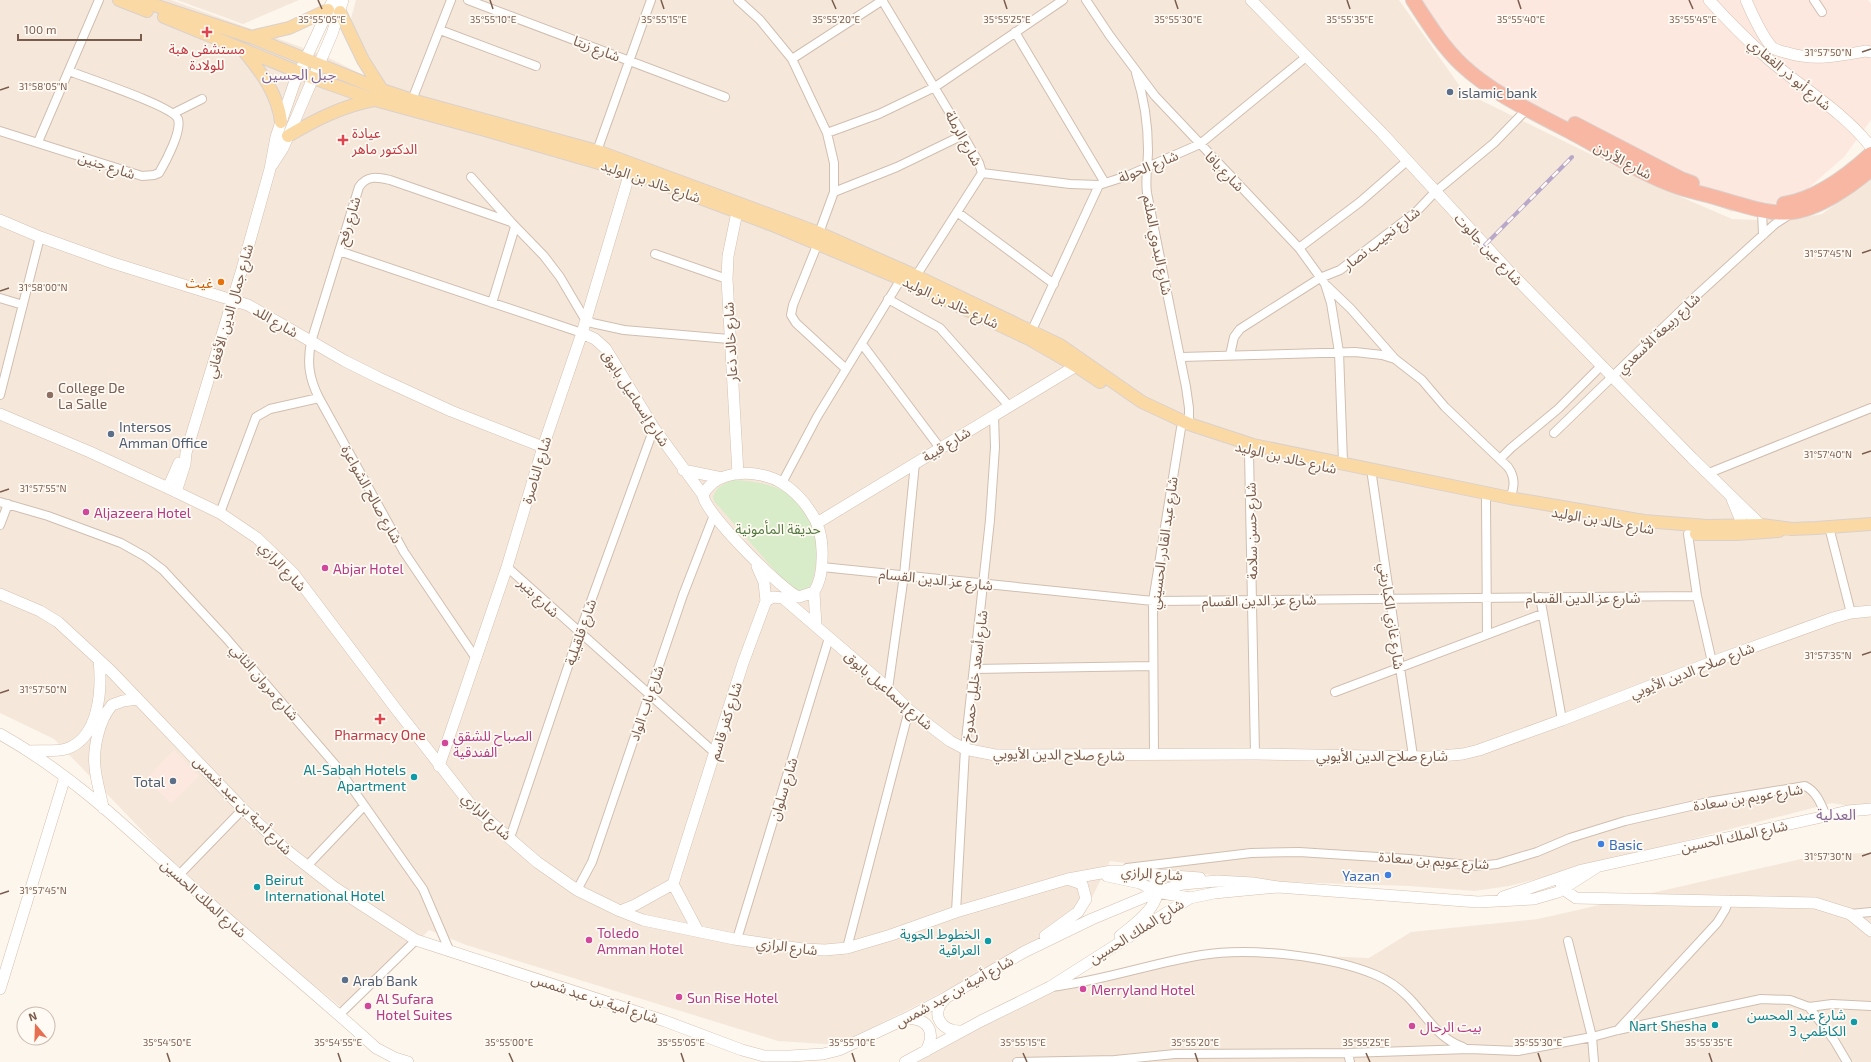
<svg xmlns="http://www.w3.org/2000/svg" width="1871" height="1062" font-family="'Exo 2','Noto Sans Arabic',sans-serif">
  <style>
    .residential { fill: #f5e8da }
    .commercial { fill: #fde8e0 }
    .green { fill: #d8ecc9 }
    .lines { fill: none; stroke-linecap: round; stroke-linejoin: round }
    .street-casing { stroke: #d1beb0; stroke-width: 10 }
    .secondary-casing { stroke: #d6c0b0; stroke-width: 12 }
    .primary-casing { stroke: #dad1cd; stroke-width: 14 }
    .highway-casing { stroke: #dad1cd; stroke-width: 16 }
    .street { stroke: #fff; stroke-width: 8 }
    .secondary { stroke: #fff; stroke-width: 11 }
    .primary { stroke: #fbd9a5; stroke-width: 12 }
    .highway { stroke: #f7b7a3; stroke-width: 14 }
    .rail-casing { stroke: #b9a8c9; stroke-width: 4 }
    .rail { stroke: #fffaf3; stroke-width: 2.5; stroke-dasharray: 8; stroke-linecap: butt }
    .ticks { fill: none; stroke: #7a5c4d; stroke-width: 1.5 }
    .health-dot { fill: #e0444e; stroke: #fffaf3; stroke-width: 1.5 }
    .service-dot { fill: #5c6f8a; stroke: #fffaf3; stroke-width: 1.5 }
    .food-dot { fill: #e8710a; stroke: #fffaf3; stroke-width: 1.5 }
    .education-dot { fill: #8d6e63; stroke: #fffaf3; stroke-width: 1.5 }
    .hotel-dot { fill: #d1479c; stroke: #fffaf3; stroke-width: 1.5 }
    .culture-dot { fill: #0f9aa8; stroke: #fffaf3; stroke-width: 1.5 }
    .shop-dot { fill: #3f7fe0; stroke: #fffaf3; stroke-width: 1.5 }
    .labels { text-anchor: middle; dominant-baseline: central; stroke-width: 3.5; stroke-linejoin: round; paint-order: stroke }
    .health-label { font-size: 14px; fill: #be3a42; stroke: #fffaf3 }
    .street-label { font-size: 14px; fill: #7a5c4d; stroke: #fffaf3 }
    .service-label { font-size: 14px; fill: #4e5e75; stroke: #fffaf3; text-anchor: start }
    .food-label { font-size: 14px; fill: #c56008; stroke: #fffaf3; text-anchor: end }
    .education-label { font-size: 14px; fill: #785e54; stroke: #fffaf3; text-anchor: start }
    .hotel-label { font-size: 14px; fill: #b23c85; stroke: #fffaf3; text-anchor: start }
    .park-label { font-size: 14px; fill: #537a41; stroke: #fffaf3 }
    .culture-label { font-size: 14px; fill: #0d838f; stroke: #fffaf3; text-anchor: end }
    .shop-label { font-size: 14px; fill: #366cbe; stroke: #fffaf3; text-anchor: start }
    .neighbourhood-label { font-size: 15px; fill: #846695; stroke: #fffaf3 }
    .ticks-label { font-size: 10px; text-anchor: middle; fill: #7a5c4d; stroke: #fffaf3; stroke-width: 3.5; stroke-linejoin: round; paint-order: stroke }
  </style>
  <rect width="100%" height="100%" fill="#fdf6ec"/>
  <path class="residential" d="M0,0H171L323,55L383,85L371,67L351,19L356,0H1399L1464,92L1651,184L1732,219L1784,221L1822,214L1871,178V810L1832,803L1509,886L1475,891L1409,886L1256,881L1110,861L1080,922L839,1045L778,1041L466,945L429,930L348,1013L207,898L54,739L0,713Z
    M177,0H299L243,24Z
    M1871,853V1062H913L1049,988L1101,973L1212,951L1369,958L1411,932L1538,919L1823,854Z"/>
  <path class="commercial" d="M1417,0H1868L1871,4V120L1844,157L1795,200L1731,212L1516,98L1471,79Z
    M174,750L199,776L171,803L153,786L149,776Z"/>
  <path class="green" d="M734,480C751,481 767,483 782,490C802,500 821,532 819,554C818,559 816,564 815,569C813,581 812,588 801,593L790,588L714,501L713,497C717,486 723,484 734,480Z"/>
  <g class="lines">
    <g class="street-casing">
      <path id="street" d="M468,0L725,97
        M738,0L760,20L792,59L827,133L834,163V192L819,233
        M882,0L963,135L979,163L982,173L916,276
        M1086,0L1110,36L1155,96L1299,248L1325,284L1331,303L1339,352L1343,462
        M1814,0L1822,12
        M440,30L536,66
        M1015,32L1105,183
        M792,59L883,0
        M1136,73C1144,98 1148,123 1148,150C1148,164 1145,178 1147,193L1186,387L1189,408V424
        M412,100L451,0
        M174,113L202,99
        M0,131L142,176L154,175L159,173C166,161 182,131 178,119C173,106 86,78 69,71
        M827,133L879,114L935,87L1063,0
        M38,142L99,0
        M597,151L651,0
        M982,173L1070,184L1099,185L1127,176L1200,144L1306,57
        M471,177L511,222L544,256L560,277L583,316L592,323L624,330L729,339
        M834,192L897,167L963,135
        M1762,211L1763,235
        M957,212L1054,284
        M818,243L793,305L791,315L796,323L846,369
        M1299,248L1360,202L1407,161
        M339,251L582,333
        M655,254L727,279
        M1327,286L1351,309L1395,359
        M0,298L23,305
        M888,299L940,328L1009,406
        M492,303L515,227
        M1032,330L1099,185
        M862,344L940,448
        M1230,355L1234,337L1240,329L1320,278L1340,270L1416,212L1435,192L1494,143L1528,108
        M1181,357L1355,352L1382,355L1395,359L1422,380L1445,407L1508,467C1515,477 1515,486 1510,498
        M0,395L40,237
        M1554,433L1697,295L1775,224L1789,215
        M1249,452L1255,754
        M1501,458L1511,448L1558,409L1602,365
        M1709,473L1871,408
        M1372,476L1413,756
        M782,483L817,417L901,279
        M1486,500L1487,634
        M0,502L48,516L121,543L146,557L163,570L226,638L338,768L423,889L450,952
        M220,513L256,417L270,409L319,398
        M0,525L8,504
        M1829,527L1851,613
        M1688,534L1697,596L1712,662
        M507,567L715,753
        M822,567L1153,601L1697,596
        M1540,597L1562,720
        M475,657L404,552L319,398C309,378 307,363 311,342L359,187C367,175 377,177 390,180L511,222
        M975,669L1153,666
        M888,689L904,575L915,463
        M1335,692L1542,614
        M1154,755L1153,601L1181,428
        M510,838L579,634L654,428
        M307,866L364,806
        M1127,868L1251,853L1299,852L1409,859L1478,866L1497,864L1537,852L1570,838L1625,821L1708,802L1805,786C1817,792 1821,804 1826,816
        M179,875L243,809
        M577,890L592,862L683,595L714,515
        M956,912L965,749L990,520L995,447L994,416
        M1850,914L1871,912
        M737,939L829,638
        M1568,941L1592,1037L1594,1062
        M847,948L909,710
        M1051,987C1103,981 1152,963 1202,955C1250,947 1331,956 1376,975C1388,980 1399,988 1408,997C1426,1015 1438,1039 1463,1047
        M1809,1007L1834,1040L1847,1062
        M1809,1007L1832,1004L1871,1006
        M339,1015L416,940
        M1618,1030L1717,923L1725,910L1729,900
        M1348,1053L1350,1062
        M1017,1062L1115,1060
        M1113,1062L1115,1060L1175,1054L1348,1053L1469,1049L1518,1051L1592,1037L1618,1030L1761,999L1790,1000L1809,1007"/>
    </g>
    <g class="secondary-casing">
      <path id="secondary" d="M1251,0L1382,133L1507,269L1692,458L1766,530
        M1709,0C1727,20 1746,39 1766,57C1800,87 1842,110 1871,147
        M1746,0C1751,12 1764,40 1773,48C1777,50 1783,52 1788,53C1814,61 1839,56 1866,51L1871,52
        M272,165L283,148L332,34L343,0
        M737,212L728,256L727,279L738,474
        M0,220L40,237L113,263L248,305L345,361L379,378L451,411L543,447
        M582,333L595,339L606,349L654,428L703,495C703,511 782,591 799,597L814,592C820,582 822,572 822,560C823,543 820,525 810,511C803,500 793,490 782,483C759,469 717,468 703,495
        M0,414L90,452L168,488L220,513L257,538L294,574L396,709L471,805L537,862L577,890L620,911L643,920L734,939L803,949L825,950L847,948L891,935L956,912L1068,879L1112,871H1134L1147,874L1200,878
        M683,470L722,478
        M168,488L179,463
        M176,492L185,464L186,453L242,269L270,169L276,137L294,84L333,0
        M1732,499L1746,533
        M817,523L1076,366
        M814,592L816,626
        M0,594L40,611L58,622L111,671L243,809L284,848L334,887L416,940L665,1021L742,1050L764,1056H790L823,1054L839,1050L907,1018L947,997L1024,952L1092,919L1157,892L1183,884L1217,881L1253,883L1278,887
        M766,601L773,597L783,598L882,683L909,710L950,741L965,749L995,755L1255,754L1429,757L1463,754L1479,750L1562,720L1712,662L1833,618L1851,613L1871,611
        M0,734C77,777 140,840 205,899C261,949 320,997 376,1048L395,1058L408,1062
        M29,751C41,750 55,752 66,749C100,738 102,688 99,660
        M439,766L507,567L543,447L582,333L630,172
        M103,808C101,795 96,781 95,767C93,748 99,720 112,705L123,701L137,699
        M1107,876L1140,883L1157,892L1190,898
        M673,884L698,931
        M1561,884L1563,889L1576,898L1815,903L1850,914L1871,931
        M1503,897L1582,870L1826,816L1848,811L1871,809
        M620,911L635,905L673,884L743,663L766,601L764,582L757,566
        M1045,936L1078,912L1086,899L1082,884L1068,879
        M1120,936C1137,922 1169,901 1153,876L1147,874
        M0,989L65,777
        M945,999C929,1015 942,1032 962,1031
        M907,1018C929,1019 936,1032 926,1051
        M905,1062L981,1021L1050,987L1190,898L1214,893L1278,887L1478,902L1534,899L1558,892L1597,867"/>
    </g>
    <g class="primary-casing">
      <path id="primary" d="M119,0L147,11
        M139,0L251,37L382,90L412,100L597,151L819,233L916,276L1060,345L1142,402L1189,424L1253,445L1510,498L1644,521L1707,526L1762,525L1792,529L1816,528L1871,524
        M340,12L363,60L382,90
        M164,17L313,78L375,100L485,130L630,172L775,226L901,279L1029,339L1076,366L1100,382
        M251,37L289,28L328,10
        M244,51C261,72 278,94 281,122
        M288,136C315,120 342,106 374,100
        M1696,534H1737L1779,531"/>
    </g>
    <g class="highway-casing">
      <path id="highway" d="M1413,0C1428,23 1442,46 1462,65C1492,93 1531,111 1567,130C1602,148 1640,174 1678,187C1693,192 1709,195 1724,200C1747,206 1768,215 1792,212C1818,209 1852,186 1871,169
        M1575,124L1681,179L1692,183
        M1784,204C1817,199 1847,176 1871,154"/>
    </g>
    <use href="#street" class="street"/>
    <use href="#secondary" class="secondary"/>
    <use href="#primary" class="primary"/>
    <use href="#highway" class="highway"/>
    <g class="rail-casing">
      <path id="rail" d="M1485,245L1572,157"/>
    </g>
    <use href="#rail" class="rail"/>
  </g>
  <path class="ticks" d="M318,0L322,9M490,0L493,9M661,0L664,9M832,0L836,9M1004,0L1007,9M1175,0L1178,9M1347,0L1350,9M1518,0L1521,9M1689,0L1693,9M1862,52L1871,49M0,90L9,87M1862,253L1871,250M0,291L9,288M1862,454L1871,451M0,492L9,489M1862,655L1871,652M0,693L9,690M1862,856L1871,853M0,894L9,891M167,1053L170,1062M338,1053L341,1062M509,1053L513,1062M681,1053L684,1062M852,1053L855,1062M1023,1053L1027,1062M1195,1053L1198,1062M1366,1053L1370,1062M1538,1053L1541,1062M1709,1053L1712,1062"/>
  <g class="health-dot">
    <path d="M205 26h4v4h4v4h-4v4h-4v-4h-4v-4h4z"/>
    <path d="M341 134h4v4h4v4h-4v4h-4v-4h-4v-4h4z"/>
    <path d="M378 713h4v4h4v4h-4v4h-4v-4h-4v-4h4z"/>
  </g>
  <g class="service-dot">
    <circle cx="1450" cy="92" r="4"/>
    <circle cx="111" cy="434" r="4"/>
    <circle cx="173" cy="781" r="4"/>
    <circle cx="345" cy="980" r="4"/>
  </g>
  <circle class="food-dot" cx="221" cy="282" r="4"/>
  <circle class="education-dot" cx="50" cy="395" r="4"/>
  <g class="hotel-dot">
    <circle cx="86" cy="512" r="4"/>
    <circle cx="325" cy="568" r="4"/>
    <circle cx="445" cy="743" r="4"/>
    <circle cx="589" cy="940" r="4"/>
    <circle cx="1083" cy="989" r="4"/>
    <circle cx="679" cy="997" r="4"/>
    <circle cx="368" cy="1006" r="4"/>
    <circle cx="1412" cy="1026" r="4"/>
  </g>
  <g class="culture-dot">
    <circle cx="414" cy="777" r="4"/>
    <circle cx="257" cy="887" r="4"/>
    <circle cx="988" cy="941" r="4"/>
    <circle cx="1854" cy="1022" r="4"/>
    <circle cx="1715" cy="1025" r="4"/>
  </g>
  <g class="shop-dot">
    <circle cx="1601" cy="844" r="4"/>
    <circle cx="1388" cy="875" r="4"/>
  </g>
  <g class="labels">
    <g class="health-label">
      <text x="207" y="48">مستشفى هبة<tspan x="207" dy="16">للولادة</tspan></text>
      <text x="352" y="132" text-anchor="start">عيادة<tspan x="352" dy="16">الدكتور ماهر</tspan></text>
      <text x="380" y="734">Pharmacy One</text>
    </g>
    <g class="street-label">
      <text transform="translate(597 48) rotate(21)">شارع زيتا</text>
      <text transform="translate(1790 74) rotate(40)">شارع أبو ذر الغفاري</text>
      <text transform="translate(964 138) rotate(61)">شارع الرملة</text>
      <text transform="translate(1623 160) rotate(28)">شارع الأردن</text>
      <text transform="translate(107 165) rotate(18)">شارع جنين</text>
      <text transform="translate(1148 166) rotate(-22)">شارع الحولة</text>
      <text transform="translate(1225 171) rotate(46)">شارع يافا</text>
      <text transform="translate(651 181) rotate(19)">شارع خالد بن الوليد</text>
      <text transform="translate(348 221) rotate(-73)">شارع رفح</text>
      <text transform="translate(1381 238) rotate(-38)">شارع نجيب نصار</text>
      <text transform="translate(1158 245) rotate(79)">شارع البدوي الملثم</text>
      <text transform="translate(1489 249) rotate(47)">شارع عين جالوت</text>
      <text transform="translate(951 302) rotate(25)">شارع خالد بن الوليد</text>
      <text transform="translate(229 311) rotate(-74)">شارع جمال الدين الأفغاني</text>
      <text transform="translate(276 321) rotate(30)">شارع اللد</text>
      <text transform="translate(1658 333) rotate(-44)">شارع ربيعة الأسعدي</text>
      <text transform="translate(730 342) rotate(-93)">شارع خالد ذعار</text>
      <text transform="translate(636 398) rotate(57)">شارع إسماعيل بابوق</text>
      <text transform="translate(946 444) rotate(-31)">شارع قبية</text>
      <text transform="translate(1286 457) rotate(13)">شارع خالد بن الوليد</text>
      <text transform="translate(536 470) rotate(-73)">شارع الناصرة</text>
      <text transform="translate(372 494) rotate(61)">شارع صالح الشواعرة</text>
      <text transform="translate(1603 520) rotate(10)">شارع خالد بن الوليد</text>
      <text transform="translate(1251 531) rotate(-91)">شارع حسن سلامة</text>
      <text transform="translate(1163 543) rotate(-82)">شارع عبد القادر الحسيني</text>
      <text transform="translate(283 566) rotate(47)">شارع الرازي</text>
      <text transform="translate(936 579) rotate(6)">شارع عز الدين القسام</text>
      <text transform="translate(539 597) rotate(43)">شارع بتير</text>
      <text x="1583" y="597">شارع عز الدين القسام</text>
      <text transform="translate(1259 600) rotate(-1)">شارع عز الدين القسام</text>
      <text transform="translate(1392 616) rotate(82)">شارع غازي الكباريتي</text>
      <text transform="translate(580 632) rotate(-71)">شارع قلقيلية</text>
      <text transform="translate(1692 670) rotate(-21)">شارع صلاح الدين الأيوبي</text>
      <text transform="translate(974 676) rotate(-83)">شارع أسعد خليل حمدوخ</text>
      <text transform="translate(265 682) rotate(49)">شارع مروان الثاني</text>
      <text transform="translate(889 690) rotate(41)">شارع إسماعيل بابوق</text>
      <text transform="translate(646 703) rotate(-71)">شارع باب الواد</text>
      <text transform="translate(725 721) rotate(-73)">شارع كفر قاسم</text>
      <text transform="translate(1059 754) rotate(1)">شارع صلاح الدين الأيوبي</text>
      <text x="1382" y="755">شارع صلاح الدين الأيوبي</text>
      <text transform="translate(783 789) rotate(-73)">شارع سلوان</text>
      <text transform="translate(1748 797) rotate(-9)">شارع عويم بن سعادة</text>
      <text transform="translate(243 805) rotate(45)">شارع أمية بن عبد شمس</text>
      <text transform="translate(487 816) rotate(43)">شارع الرازي</text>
      <text transform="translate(1734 836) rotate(-12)">شارع الملك الحسين</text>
      <text transform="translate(1434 860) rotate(4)">شارع عويم بن سعادة</text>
      <text transform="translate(1152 873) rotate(4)">شارع الرازي</text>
      <text transform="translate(204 898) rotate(42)">شارع الملك الحسين</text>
      <text transform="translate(1136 931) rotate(-32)">شارع الملك الحسين</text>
      <text transform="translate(787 946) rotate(7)">شارع الرازي</text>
      <text transform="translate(954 991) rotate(-29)">شارع أمية بن عبد شمس</text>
      <text transform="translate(595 998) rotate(18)">شارع أمية بن عبد شمس</text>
    </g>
    <g class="service-label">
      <text x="1458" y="92">islamic bank</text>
      <text x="119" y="426">Intersos<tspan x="119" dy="16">Amman Office</tspan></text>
      <text x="165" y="781" text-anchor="end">Total</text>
      <text x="353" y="980">Arab Bank</text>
    </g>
    <g class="food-label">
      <text x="213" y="282">غيث</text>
    </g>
    <g class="education-label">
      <text x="58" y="387">College De<tspan x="58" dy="16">La Salle</tspan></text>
    </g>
    <g class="hotel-label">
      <text x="94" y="512">Aljazeera Hotel</text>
      <text x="333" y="568">Abjar Hotel</text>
      <text x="453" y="735">الصباح للشقق<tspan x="453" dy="16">الفندقية</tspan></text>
      <text x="597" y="932">Toledo<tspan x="597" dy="16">Amman Hotel</tspan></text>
      <text x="1091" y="989">Merryland Hotel</text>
      <text x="687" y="997">Sun Rise Hotel</text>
      <text x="376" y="998">Al Sufara<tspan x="376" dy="16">Hotel Suites</tspan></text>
      <text x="1420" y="1026">بيت الرحال</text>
    </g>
    <g class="park-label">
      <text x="778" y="528">حديقة المأمونية</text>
    </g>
    <g class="culture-label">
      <text x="406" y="769">Al-Sabah Hotels<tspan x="406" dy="16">Apartment</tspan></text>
      <text x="265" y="879" text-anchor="start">Beirut<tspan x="265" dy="16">International Hotel</tspan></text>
      <text x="980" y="933">الخطوط الجوية<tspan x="980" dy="16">العراقية</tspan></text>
      <text x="1846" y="1014">شارع عبد المحسن<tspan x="1846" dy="16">الكاظمي 3</tspan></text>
      <text x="1707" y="1025">Nart Shesha</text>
    </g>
    <g class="shop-label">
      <text x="1609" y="844">Basic</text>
      <text x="1380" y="875" text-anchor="end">Yazan</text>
    </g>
    <g class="neighbourhood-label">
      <text x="299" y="74">جبل الحسين</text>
      <text x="1836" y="814">العدلية</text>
    </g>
  </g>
  <g class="ticks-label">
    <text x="1521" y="23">35°55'40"E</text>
    <text x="1693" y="23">35°55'45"E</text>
    <text x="322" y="23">35°55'05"E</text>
    <text x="493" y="23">35°55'10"E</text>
    <text x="664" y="23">35°55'15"E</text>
    <text x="836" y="23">35°55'20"E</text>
    <text x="1007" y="23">35°55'25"E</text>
    <text x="1178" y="23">35°55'30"E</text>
    <text x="1350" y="23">35°55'35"E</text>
    <text x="1828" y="56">31°57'50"N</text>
    <text x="43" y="90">31°58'05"N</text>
    <text x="1828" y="257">31°57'45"N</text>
    <text x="43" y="291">31°58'00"N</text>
    <text x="1828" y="458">31°57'40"N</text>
    <text x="43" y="492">31°57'55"N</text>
    <text x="1828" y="659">31°57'35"N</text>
    <text x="43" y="693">31°57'50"N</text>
    <text x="1828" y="860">31°57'30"N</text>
    <text x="43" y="894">31°57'45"N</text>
    <text x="167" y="1046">35°54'50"E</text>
    <text x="338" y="1046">35°54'55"E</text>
    <text x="509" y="1046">35°55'00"E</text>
    <text x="681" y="1046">35°55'05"E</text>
    <text x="852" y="1046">35°55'10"E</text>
    <text x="1023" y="1046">35°55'15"E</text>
    <text x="1195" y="1046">35°55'20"E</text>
    <text x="1366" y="1046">35°55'25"E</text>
    <text x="1538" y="1046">35°55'30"E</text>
    <text x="1709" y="1046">35°55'35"E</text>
  </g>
  <g transform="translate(36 1026) rotate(341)"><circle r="19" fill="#fffaf3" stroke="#cabbb1"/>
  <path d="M0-3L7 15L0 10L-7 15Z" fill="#e76f51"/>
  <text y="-6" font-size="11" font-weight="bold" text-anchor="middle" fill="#7a5c4d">N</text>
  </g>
  <path d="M18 34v6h123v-6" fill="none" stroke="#7a5c4d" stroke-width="2"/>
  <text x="24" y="34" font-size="12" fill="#7a5c4d" stroke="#fffaf3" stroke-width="3" paint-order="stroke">100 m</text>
</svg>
